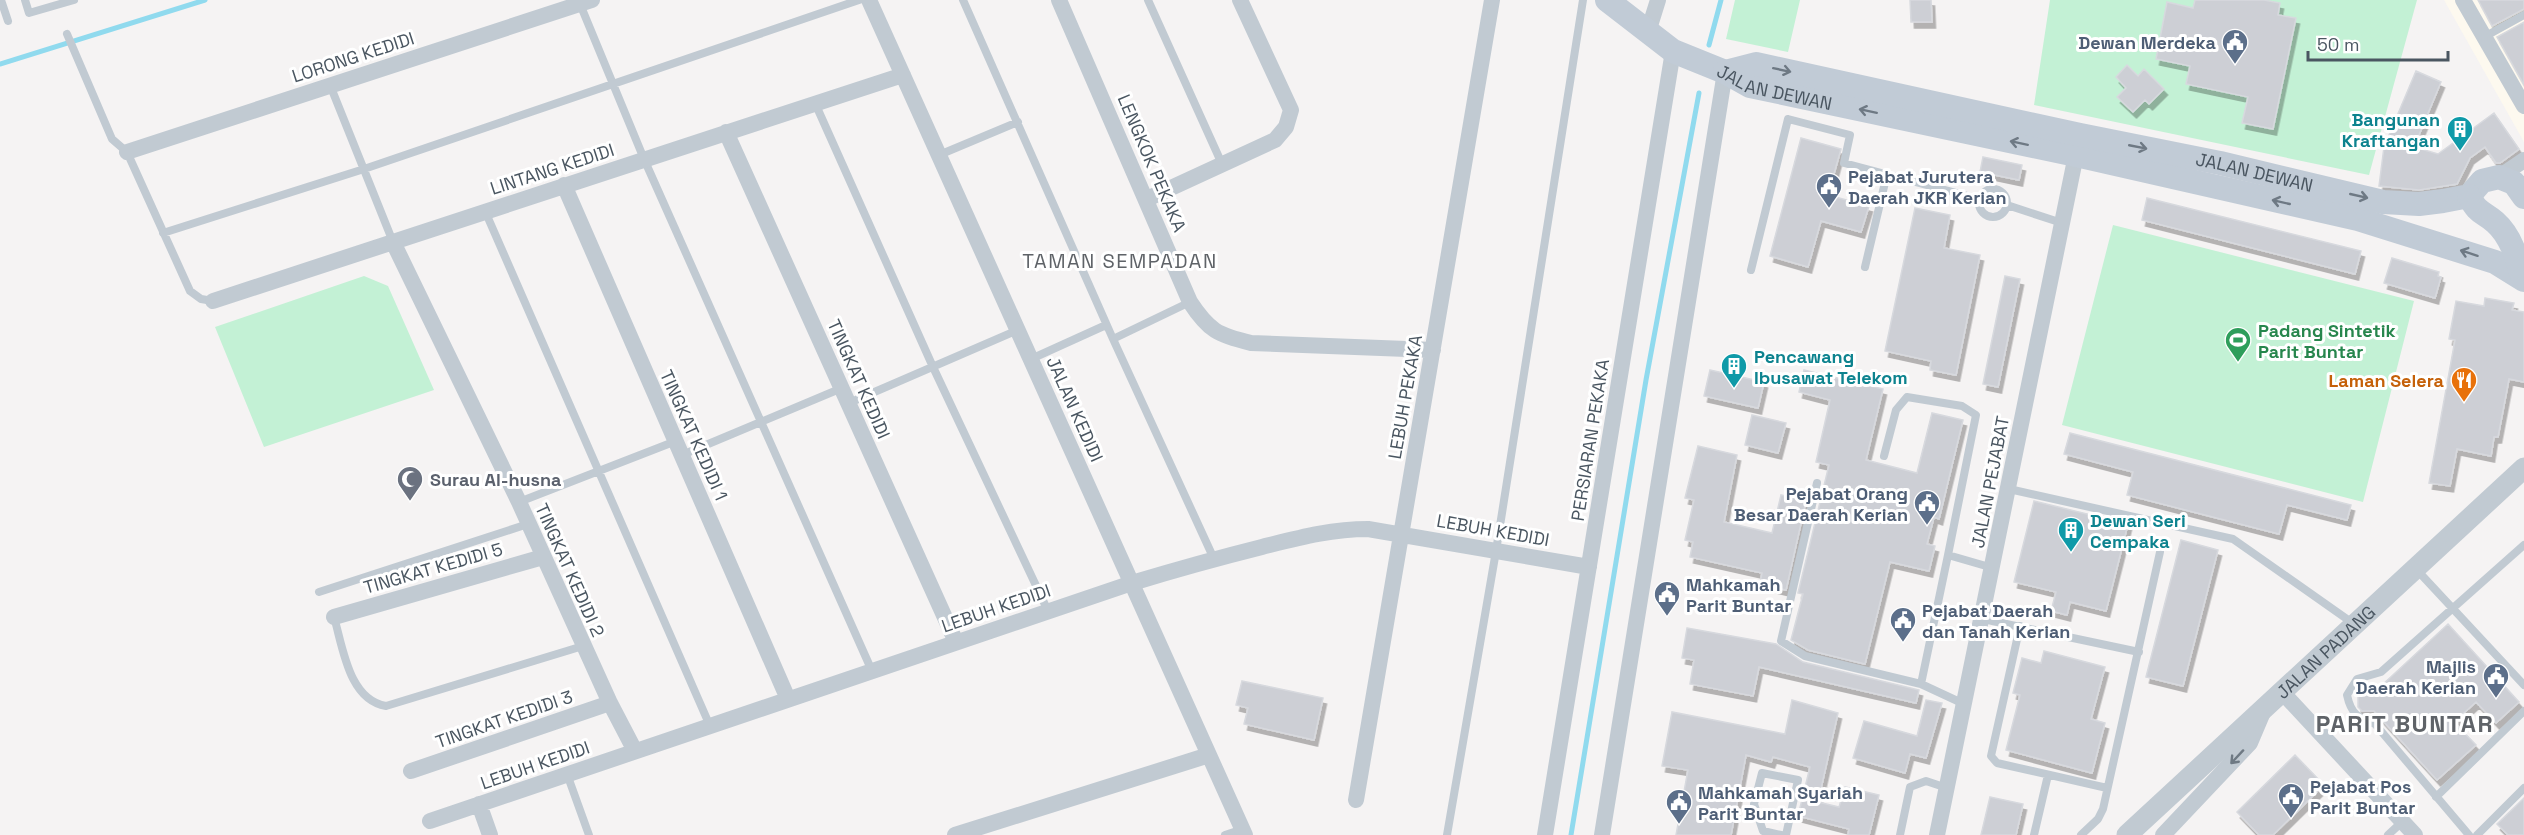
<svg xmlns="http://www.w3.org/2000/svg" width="2524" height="835" font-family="'Space Grotesk',sans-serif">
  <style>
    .commercial { fill: #fdf9ef }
    .green { fill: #c3f1d5 }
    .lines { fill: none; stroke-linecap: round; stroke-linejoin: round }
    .stream { stroke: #90daee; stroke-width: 5 }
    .building { fill: #cdcfd5; stroke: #d7d9de; stroke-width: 1.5; filter: url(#shadow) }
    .service { stroke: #c1cad2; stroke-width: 8 }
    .minor { stroke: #c1cad2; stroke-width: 16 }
    .tertiary { stroke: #c1cad2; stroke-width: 21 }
    .secondary { stroke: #c1cbd6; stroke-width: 24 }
    .oneway { stroke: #6e7984 }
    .oneway2 { stroke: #6e7983 }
    .labels { text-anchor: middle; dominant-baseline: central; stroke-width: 6; stroke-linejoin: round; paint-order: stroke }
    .service-label { font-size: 18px; font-weight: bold; fill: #4e5e75; stroke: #fff; text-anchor: start }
    .street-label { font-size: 18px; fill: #4a5661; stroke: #fff }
    .culture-label { font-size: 18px; font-weight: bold; fill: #0d838f; stroke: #fff; text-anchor: start }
    .leisure-label { font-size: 18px; font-weight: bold; fill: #27864d; stroke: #fff; text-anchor: start }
    .food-label { font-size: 18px; font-weight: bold; fill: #c56008; stroke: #fff; text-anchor: end }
    .worship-label { font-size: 18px; font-weight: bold; fill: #5b616d; stroke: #fff; text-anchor: start }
    .neighbourhood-label { font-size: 20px; letter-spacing: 1.5px; fill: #5f6368; stroke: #fff }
    .district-label { font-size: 24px; font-weight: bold; letter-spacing: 1.5px; fill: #5f6368; stroke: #fff }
  </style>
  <defs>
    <filter id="shadow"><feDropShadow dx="3.5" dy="6" stdDeviation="0" flood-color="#0004"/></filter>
  </defs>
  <rect width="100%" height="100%" fill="#f5f3f3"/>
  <path class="commercial" d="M2444,0H2524V142Z"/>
  <path class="green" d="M1735,0H1800L1788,52L1726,39Z
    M2050,0H2417L2369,175L2034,105Z
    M2113,225L2414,301L2363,502L2062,425Z
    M364,276L388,286L434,390L264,447L215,327Z"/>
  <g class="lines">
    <path class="stream" d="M1709,45L1721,0
      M0,64L205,0
      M1571,835L1646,380L1699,93"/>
  </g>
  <path class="building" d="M1910,0H1931L1932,22H1911Z
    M2195,0H2264L2280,3L2278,15L2296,18L2273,129L2242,123L2248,97L2186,84L2190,66L2156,59L2167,2L2193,8Z
    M2478,0H2524V9L2492,26Z
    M2524,22V85L2497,37Z
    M2127,65L2138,76L2144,69L2164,89L2149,104L2145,100L2133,112L2117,97L2126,88L2116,77Z
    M2416,71L2441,82L2414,147L2438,154L2494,113L2519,149L2500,163H2496L2485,147L2470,158L2457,184L2419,190L2379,186L2384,147Z
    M1801,138L1841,149L1828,195L1869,206L1861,232L1821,221L1808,267L1770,256Z
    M1983,157L2022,165L2019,180L1980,172Z
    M2147,198L2361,251L2355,274L2142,220Z
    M1915,208L1950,215L1944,248L1980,255L1956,375L1930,370L1931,361L1885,351Z
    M2392,258L2439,272L2438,276L2441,277L2435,298L2384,283Z
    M2005,276L2020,279L1998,387L1983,384Z
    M2485,298L2514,303L2512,310L2524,312V382L2509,379L2498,437H2494L2491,456L2457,449L2450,486L2429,483L2455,340L2449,339L2456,301L2484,306Z
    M1710,370L1764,382L1758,408L1704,396Z
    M1804,370L1883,389L1866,460L1917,473L1932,413L1963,420L1939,519L1934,517L1927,544L1935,546L1929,571L1890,562L1865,664L1808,650L1791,640L1803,594L1798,593L1829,465L1816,462L1830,400L1799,392Z
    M1752,415L1786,423L1778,453L1745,445Z
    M2070,433L2351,505L2347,520L2287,505L2279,534L2127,495L2133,472L2064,454Z
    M1698,446L1737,455L1724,522L1772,533L1781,495L1806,501L1786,590L1760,584L1762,573L1690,557L1693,542L1685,540L1694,500L1685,498Z
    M2034,501L2128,524L2106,611L2070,602L2067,615L2051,611L2056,592L2014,582Z
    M2181,540L2218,550L2183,686L2146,677Z
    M2448,624L2519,702L2496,723L2476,702L2454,722L2476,745L2437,780L2374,711H2362L2358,707V689L2361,685L2381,686Z
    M1687,628L1776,644L1803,662L1919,690L1916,703L1759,667L1753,696L1690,684L1694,660L1682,658Z
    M2044,651L2105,667L2091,719L2105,723L2092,773L2006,750L2020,695L2013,693L2022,658L2041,663Z
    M1242,681L1323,698L1314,740L1244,724L1248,708L1236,705Z
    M1792,700L1838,713L1818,802L1839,807L1845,787L1879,795L1869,835H1848L1849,829L1798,816L1810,767L1773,757L1771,762L1746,755L1731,835H1676L1688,770L1662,766L1672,712L1785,734Z
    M1926,700L1942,703L1926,758L1910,754L1905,773L1853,758L1864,721L1917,736Z
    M2295,755L2324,785L2273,835H2259L2237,812Z
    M1990,797L2023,804L2016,835H1981Z
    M2524,798V835H2508L2497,824Z"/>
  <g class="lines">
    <path class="service" d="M1,0L8,21
      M25,0L29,13L74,0
      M963,0L1113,339L1214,559
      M1148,0L1222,164
      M580,4L644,159L872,671
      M67,34L112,139L127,152L190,291L201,299L213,301
      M2484,37L2524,15
      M330,85L393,242
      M815,103L933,367L1048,611
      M939,155L1018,122
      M1979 203a14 14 0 1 1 28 0a14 14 0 1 1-28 0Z
      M2007,205L2062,223
      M485,211L710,726
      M163,233L364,169L859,0
      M1865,267L1887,174
      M1751,270L1788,119L1850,135L1844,163L1979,199
      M1113,339L1190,302
      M1031,359L1106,325
      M849,403L1018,330
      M682,455L842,388
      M1884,456L1896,410L1907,397L1962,406L1976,415L1948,555
      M1817,483L1781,641L1805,656L1921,684L1964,704
      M2009,489L2233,539L2354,624
      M519,502L676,441
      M2416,569L2524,685
      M319,592L528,524
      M334,617C343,648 349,700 386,706L583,646
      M1983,619L2139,652
      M2020,626L1991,756L1997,763L2107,788
      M1921,684L1948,555L1993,568
      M567,774L589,835
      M2436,797L2524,711
      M1225,835L1243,829
      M1447,835L1496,551L1583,0
      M1781,835L1763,831L1754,804L1762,773L1798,780L1786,835
      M1900,835L1910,787L1926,781L1947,788
      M2034,835L2048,775
      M2081,835L2098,819L2103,809L2160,552
      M2388,835L2402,822
      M2469,835L2375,724C2358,718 2351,714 2347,695L2357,679L2381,672L2524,545
      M2477,835L2524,788"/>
    <path class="minor" d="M869,0L1245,835
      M1059,0L1190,302C1209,331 1218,335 1251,343L1433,350
      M2463,0L2524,106
      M1648,32L1658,0
      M726,132L956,642
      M127,152L592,0
      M2499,177L2524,160
      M564,185L788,699
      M1147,199L1275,140L1286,127L1291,110L1240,0
      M393,242L519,502L610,703L635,751
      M213,301L903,75
      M334,617L543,557
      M2282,692L2415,835
      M411,771L610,703
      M1356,800L1492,0
      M479,804L490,835
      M430,821L1132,583C1175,570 1218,558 1262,547C1298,538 1331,529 1368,529L1589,567
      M955,835L1209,755
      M1545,835L1673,51
      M1602,835L1725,72
      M1937,835L2078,145
      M2163,835L2250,743L2264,710"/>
    <path class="tertiary" id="s1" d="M2127,835L2524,468"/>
    <g class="secondary">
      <path id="s2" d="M1607,0L1673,51L1725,72L1750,86L2076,155L2358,219L2495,262L2524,280"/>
      <path id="s3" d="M1725,72L1756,64L2080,135L2220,163L2383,202L2419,204L2443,201L2469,196L2482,181L2499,177L2514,183L2524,197"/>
      <path d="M2469,196C2478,214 2482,211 2495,222C2511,236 2517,258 2522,277"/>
    </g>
  </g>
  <defs><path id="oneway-shaft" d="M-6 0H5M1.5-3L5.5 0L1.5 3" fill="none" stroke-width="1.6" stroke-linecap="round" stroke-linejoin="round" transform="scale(1.5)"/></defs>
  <g class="oneway">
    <use href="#oneway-shaft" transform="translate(1782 70) rotate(12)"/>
    <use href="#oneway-shaft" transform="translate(1868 111) rotate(-168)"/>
    <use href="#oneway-shaft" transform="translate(2019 143) rotate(-168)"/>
    <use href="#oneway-shaft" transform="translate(2138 147) rotate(11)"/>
    <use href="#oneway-shaft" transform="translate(2359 196) rotate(13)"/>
    <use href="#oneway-shaft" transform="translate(2281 202) rotate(-167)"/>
    <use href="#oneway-shaft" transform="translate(2469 253) rotate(-162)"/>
  </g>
  <use class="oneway2" href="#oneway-shaft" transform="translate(2237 757) rotate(133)"/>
  <defs>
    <g id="civic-pin" transform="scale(1.35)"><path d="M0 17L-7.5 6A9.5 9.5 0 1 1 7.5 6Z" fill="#5c6f8a" stroke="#fff"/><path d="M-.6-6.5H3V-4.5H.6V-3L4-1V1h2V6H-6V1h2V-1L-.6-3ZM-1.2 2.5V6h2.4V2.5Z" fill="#fff"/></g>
    <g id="building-pin" transform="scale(1.35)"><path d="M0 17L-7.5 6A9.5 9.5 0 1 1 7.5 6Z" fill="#0f9aa8" stroke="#fff"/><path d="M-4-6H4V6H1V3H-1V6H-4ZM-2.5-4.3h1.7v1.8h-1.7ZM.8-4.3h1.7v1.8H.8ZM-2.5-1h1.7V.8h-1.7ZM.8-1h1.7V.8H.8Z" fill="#fff"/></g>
    <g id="stadium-pin" transform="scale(1.35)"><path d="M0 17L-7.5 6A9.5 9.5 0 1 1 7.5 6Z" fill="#2e9e5b" stroke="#fff"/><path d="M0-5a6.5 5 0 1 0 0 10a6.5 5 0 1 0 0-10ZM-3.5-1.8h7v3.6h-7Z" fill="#fff"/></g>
    <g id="restaurant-pin" transform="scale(1.35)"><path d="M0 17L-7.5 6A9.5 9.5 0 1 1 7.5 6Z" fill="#e8710a" stroke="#fff"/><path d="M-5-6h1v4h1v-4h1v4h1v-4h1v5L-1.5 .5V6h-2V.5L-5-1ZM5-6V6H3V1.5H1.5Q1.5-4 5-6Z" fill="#fff"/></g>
    <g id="mosque-pin" transform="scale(1.35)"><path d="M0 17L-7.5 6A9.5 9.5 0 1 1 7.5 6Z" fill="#6b7280" stroke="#fff"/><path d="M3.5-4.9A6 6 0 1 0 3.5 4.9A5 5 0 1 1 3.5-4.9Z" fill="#fff"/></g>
  </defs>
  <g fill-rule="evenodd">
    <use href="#civic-pin" x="2235" y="42"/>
    <use href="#building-pin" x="2460" y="129"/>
    <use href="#civic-pin" x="1829" y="186"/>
    <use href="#stadium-pin" x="2238" y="340"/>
    <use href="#building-pin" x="1734" y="366"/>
    <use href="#restaurant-pin" x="2464" y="380"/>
    <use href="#mosque-pin" x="410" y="479"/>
    <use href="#civic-pin" x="1927" y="503"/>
    <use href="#building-pin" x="2071" y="530"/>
    <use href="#civic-pin" x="1667" y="594"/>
    <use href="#civic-pin" x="1903" y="620"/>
    <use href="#civic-pin" x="2496" y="676"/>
    <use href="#civic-pin" x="2291" y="796"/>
    <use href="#civic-pin" x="1679" y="802"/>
  </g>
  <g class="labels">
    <g class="service-label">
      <text x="2216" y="42" text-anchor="end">Dewan Merdeka</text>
      <text x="1848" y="176">Pejabat Jurutera<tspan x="1848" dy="21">Daerah JKR Kerian</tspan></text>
      <text x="1908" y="493" text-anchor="end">Pejabat Orang<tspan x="1908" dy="21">Besar Daerah Kerian</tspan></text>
      <text x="1686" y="584">Mahkamah<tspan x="1686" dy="21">Parit Buntar</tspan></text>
      <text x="1922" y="610">Pejabat Daerah<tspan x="1922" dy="21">dan Tanah Kerian</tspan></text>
      <text x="2476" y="666" text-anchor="end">Majlis<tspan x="2476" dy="21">Daerah Kerian</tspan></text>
      <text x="2310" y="786">Pejabat Pos<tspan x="2310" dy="21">Parit Buntar</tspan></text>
      <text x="1698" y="792">Mahkamah Syariah<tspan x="1698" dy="21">Parit Buntar</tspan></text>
    </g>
    <g class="street-label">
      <text transform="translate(353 57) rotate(-18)">LORONG KEDIDI</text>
      <text stroke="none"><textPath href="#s2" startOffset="192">JALAN DEWAN</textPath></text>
      <text transform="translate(1152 163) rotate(67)">LENGKOK PEKAKA</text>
      <text transform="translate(552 169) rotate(-18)">LINTANG KEDIDI</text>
      <text stroke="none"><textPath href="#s3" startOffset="542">JALAN DEWAN</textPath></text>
      <text transform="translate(859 379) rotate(66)">TINGKAT KEDIDI</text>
      <text transform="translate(1405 397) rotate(-80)">LEBUH PEKAKA</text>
      <text transform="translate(1075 409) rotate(66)">JALAN KEDIDI</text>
      <text transform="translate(694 435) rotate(66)">TINGKAT KEDIDI 1</text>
      <text transform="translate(1590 440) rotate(-81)">PERSIARAN PEKAKA</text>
      <text transform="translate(1990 482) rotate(-79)">JALAN PEJABAT</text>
      <text transform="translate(1493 530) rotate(10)">LEBUH KEDIDI</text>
      <text transform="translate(433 568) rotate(-16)">TINGKAT KEDIDI 5</text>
      <text transform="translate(570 570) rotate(66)">TINGKAT KEDIDI 2</text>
      <text transform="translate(996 608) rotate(-19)">LEBUH KEDIDI</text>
      <text stroke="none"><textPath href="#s1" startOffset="270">JALAN PADANG</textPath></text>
      <text transform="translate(504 719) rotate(-19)">TINGKAT KEDIDI 3</text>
      <text transform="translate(535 765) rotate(-19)">LEBUH KEDIDI</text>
    </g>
    <g class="culture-label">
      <text x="2440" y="119" text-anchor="end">Bangunan<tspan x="2440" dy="21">Kraftangan</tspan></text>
      <text x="1754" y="356">Pencawang<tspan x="1754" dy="21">Ibusawat Telekom</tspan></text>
      <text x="2090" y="520">Dewan Seri<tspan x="2090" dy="21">Cempaka</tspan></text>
    </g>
    <g class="leisure-label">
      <text x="2258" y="330">Padang Sintetik<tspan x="2258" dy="21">Parit Buntar</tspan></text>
    </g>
    <g class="food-label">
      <text x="2444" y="380">Laman Selera</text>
    </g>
    <g class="worship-label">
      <text x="430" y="479">Surau Al-husna</text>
    </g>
    <g class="neighbourhood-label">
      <text x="1120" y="261">TAMAN SEMPADAN</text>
    </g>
    <g class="district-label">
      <text x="2405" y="723">PARIT BUNTAR</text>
    </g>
  </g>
  <path d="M2308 51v9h140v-9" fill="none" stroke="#4a5661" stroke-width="3"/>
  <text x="2317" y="51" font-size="18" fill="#4a5661" stroke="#ffffff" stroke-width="4.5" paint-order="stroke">50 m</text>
</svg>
